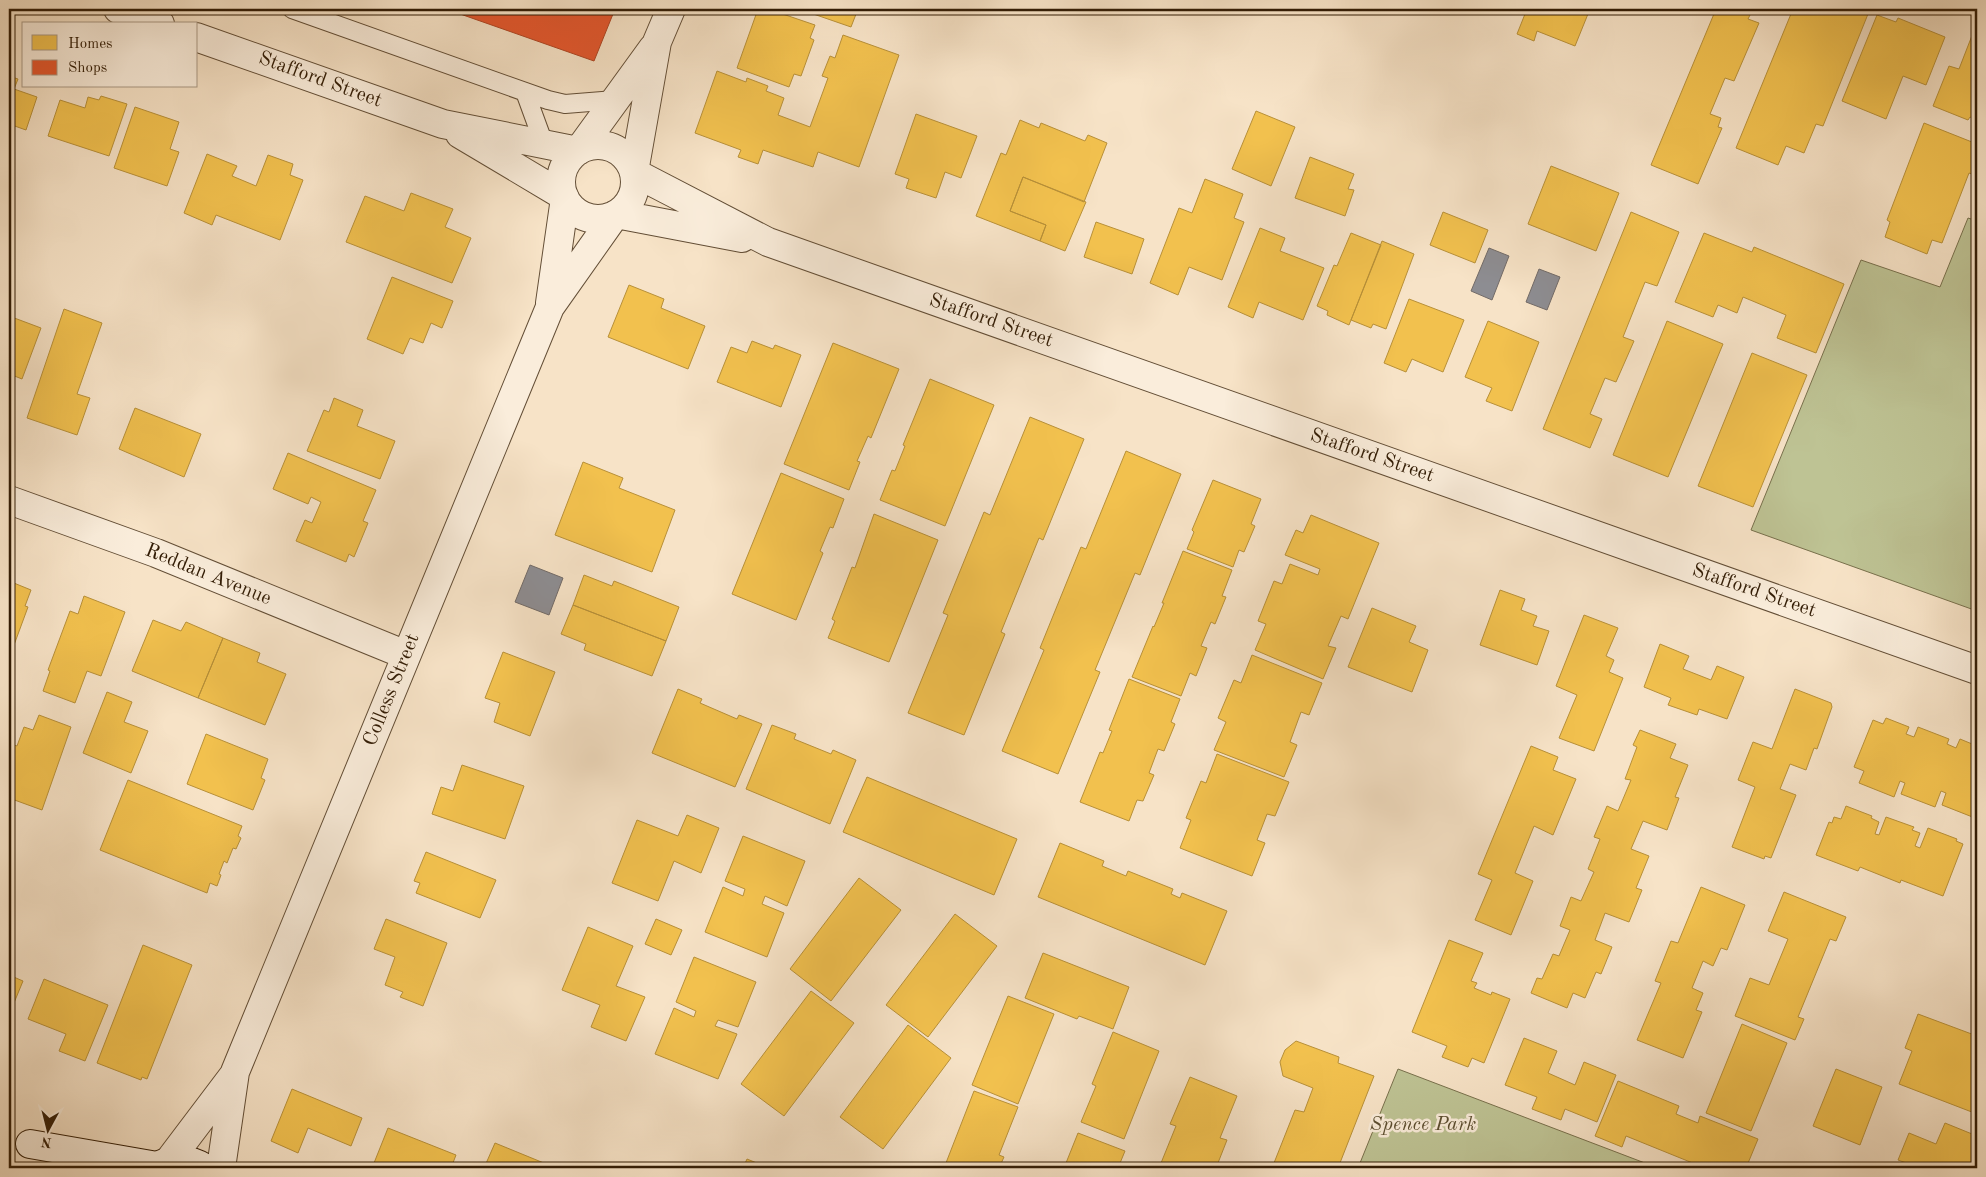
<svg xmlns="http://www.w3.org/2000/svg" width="1986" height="1177" font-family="'Old Standard TT',serif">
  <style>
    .green { fill: #bec394; stroke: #78704c }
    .homes { fill: #f2c14e; stroke: #b89038 }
    .shops { fill: #e4572e; stroke: #af4522 }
    .industry { fill: #8d8d92; stroke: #726b68 }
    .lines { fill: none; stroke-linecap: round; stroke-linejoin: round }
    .lane-casing { stroke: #634e36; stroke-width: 20 }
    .street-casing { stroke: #634e36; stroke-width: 30 }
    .secondary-casing { stroke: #321c05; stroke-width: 30 }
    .lane { stroke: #faeddb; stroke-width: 18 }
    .street { stroke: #faeddb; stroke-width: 28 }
    .secondary { stroke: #faeddb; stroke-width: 28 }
    .labels { text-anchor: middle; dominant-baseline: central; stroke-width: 5; stroke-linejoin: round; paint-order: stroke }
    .street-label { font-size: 20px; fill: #321c05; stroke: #faeddb }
    .park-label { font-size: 20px; font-style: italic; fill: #5c4e30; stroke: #faeddb }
  </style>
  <rect width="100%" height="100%" fill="#f7e3c7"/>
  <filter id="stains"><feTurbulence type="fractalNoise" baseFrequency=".004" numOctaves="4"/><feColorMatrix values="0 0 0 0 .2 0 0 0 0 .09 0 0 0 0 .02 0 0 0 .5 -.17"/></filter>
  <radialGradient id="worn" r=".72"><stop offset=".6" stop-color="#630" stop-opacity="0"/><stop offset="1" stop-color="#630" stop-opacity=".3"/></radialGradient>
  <path class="green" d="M1968,218L1977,221V611L1751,530L1861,260L1940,287Z
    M1398,1069L1658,1168H1358Z"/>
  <path class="homes" d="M758,9H768L815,25L810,38L814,40L801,76L794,74L789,87L737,68Z
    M799,9H858L851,27Z
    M861,9H879L877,14Z
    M1527,9H1590L1575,46L1537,31L1534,41L1517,34Z
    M1716,9H1753L1748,19L1759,23L1734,81L1725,78L1710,114L1721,118L1718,127L1722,128L1698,184L1651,165Z
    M1793,9H1870L1823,126L1816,124L1804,153L1786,146L1778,165L1736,148Z
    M1877,15L1896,22L1898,18L1945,37L1926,85L1903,76L1886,119L1842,101Z
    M1973,33L1977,34V120L1970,117L1968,120L1933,106L1949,66L1959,69Z
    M843,35L899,55L859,167L818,152L813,167L763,150L758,164L738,157L741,150L695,133L717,71L746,82L747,78L768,86L766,91L784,98L778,115L810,127L828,78L822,76L830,56L835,58Z
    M9,76L18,79L14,89L37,97L26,130L9,124Z
    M101,96L127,104L109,156L48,136L60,100L85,108L88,97L99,100Z
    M135,107L179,122L170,149L179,152L167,186L114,168Z
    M1256,111L1295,127L1271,186L1232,169Z
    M916,114L977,136L961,178L945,172L936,198L906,188L909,179L895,174Z
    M1020,120L1039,128L1041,123L1085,141L1088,135L1107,143L1084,202L1023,177L1010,211L1046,225L1040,241L976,216L1001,153L1006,155Z
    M1924,123L1977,144V176L1969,173L1942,243L1932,240L1927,254L1885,237L1890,222L1887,220Z
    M207,154L237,166L232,176L256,186L268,155L293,164L290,175L303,180L280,240L216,215L212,225L184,213Z
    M1310,157L1354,174L1348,189L1354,190L1345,216L1295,198Z
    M1551,166L1619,193L1596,251L1528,224Z
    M1023,177L1086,202L1065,251L1040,241L1046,225L1010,211Z
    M1205,179L1243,194L1234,218L1244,222L1222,280L1189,267L1178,295L1150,283L1179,208L1192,213Z
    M411,193L453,209L445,227L471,238L452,283L346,242L365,196L404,211Z
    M1443,212L1488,230L1475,263L1430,245Z
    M1631,212L1679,232L1657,286L1645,282L1623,337L1634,341L1616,382L1605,378L1590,414L1602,419L1590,448L1543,429Z
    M1096,222L1144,239L1132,274L1084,257Z
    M1260,228L1285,238L1280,251L1324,268L1303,320L1259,302L1253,318L1228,307Z
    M1351,233L1381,245L1349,325L1327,315L1328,311L1317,306L1334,265L1337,266Z
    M1704,233L1752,252L1754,247L1844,284L1816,353L1777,338L1786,315L1743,297L1737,313L1718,305L1713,317L1675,302Z
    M1382,241L1414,254L1386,329L1373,324L1371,328L1351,320Z
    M392,277L453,301L442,328L431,323L423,343L410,338L403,354L367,339Z
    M629,285L664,299L661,308L705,326L688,369L608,337Z
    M1409,299L1464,320L1443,372L1412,359L1406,372L1384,363Z
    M64,309L102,323L77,394L90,398L77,435L27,418Z
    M9,316L41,328L22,379L12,375L9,384Z
    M1488,321L1539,342L1512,411L1486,401L1492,388L1465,377Z
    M1667,321L1723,344L1668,477L1613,455Z
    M752,341L773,349L775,345L801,355L781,407L717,382L731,347L747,353Z
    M833,343L899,369L871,438L868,436L857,461L860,462L849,490L784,464Z
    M1752,353L1807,375L1753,507L1698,486Z
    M930,379L994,405L945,526L880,500L892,470L895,471L905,446L903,445Z
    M334,398L363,410L357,426L395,441L380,479L307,451L324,410L329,412Z
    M135,408L201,434L184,477L119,449Z
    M1030,417L1084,439L1043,540L1039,538L1001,632L1005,634L964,735L908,713L948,615L943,613L984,512L990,515Z
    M1126,451L1181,474L1140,575L1135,573L1095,670L1100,672L1058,774L1002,751L1044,650L1040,648L1081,547L1086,549Z
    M288,453L376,490L363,521L368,523L354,557L349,554L346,562L296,541L305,520L312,523L321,502L311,497L308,504L273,489Z
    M583,462L623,478L619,488L675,510L652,572L555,535Z
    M781,473L844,499L833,528L830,527L820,551L823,553L796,620L732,594Z
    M1213,480L1261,499L1251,524L1255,526L1244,552L1239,550L1233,567L1187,549L1194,532L1192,530Z
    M874,514L938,540L889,662L828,638L835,621L832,619L852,567L855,568Z
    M1311,515L1379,543L1348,619L1341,616L1328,646L1336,648L1323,679L1255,650L1266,624L1258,621L1274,581L1282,584L1290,564L1318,575L1320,569L1285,555L1296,530L1303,533Z
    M1183,551L1232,570L1222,596L1226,597L1215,624L1211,622L1201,646L1207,648L1196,676L1190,673L1181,696L1132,677L1153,626L1154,627L1164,603H1162Z
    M584,575L612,586L614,581L679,607L666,641L573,605Z
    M9,581L31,590L25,606L28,607L14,645L9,643Z
    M1500,590L1525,599L1521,610L1537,616L1533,626L1549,631L1537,665L1480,645Z
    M84,596L125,612L101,676L87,671L75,703L43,691L50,671L48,670L70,611L78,614Z
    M573,605L666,641L652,676L584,650L586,644L561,634Z
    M1372,608L1416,626L1409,642L1428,650L1412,692L1348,667Z
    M1584,615L1618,628L1606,656L1614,660L1609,672L1623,678L1594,751L1559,738L1577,695L1556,686Z
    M153,620L181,631L186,622L223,638L198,698L132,671Z
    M223,638L260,653L257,662L286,674L265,725L198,698Z
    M1660,644L1689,656L1683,669L1711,680L1717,666L1744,677L1727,719L1699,709L1697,715L1668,705L1671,698L1644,687Z
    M503,652L555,672L530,736L494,722L500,703L485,698Z
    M1252,655L1322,683L1309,715L1301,712L1290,742L1297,745L1284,777L1214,750L1226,722L1218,718L1234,680L1241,683Z
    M1129,679L1180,699L1171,722L1175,724L1164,751L1158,749L1149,773L1154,775L1143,801L1137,800L1129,821L1080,802L1100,752L1103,753L1112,731L1109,730Z
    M678,689L702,699L700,703L737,719L739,715L762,724L735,787L652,753Z
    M1795,689L1831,703L1832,707L1817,749L1814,748L1806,770L1790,764L1780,789L1796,795L1771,858L1765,856L1764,859L1732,847L1755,787L1738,780L1753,742L1772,749Z
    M107,692L132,702L124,722L148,731L131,773L83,753Z
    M39,715L71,727L42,810L9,798V743L17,746L24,727L33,730Z
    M1886,718L1909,727L1906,734L1914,737L1918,727L1949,739L1947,744L1956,748L1960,739L1977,746V813L1975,818L1942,805L1946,793L1941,791L1935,807L1901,794L1905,783L1900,781L1894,797L1859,783L1864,771L1854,767L1873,720L1883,724Z
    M772,725L796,734L794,739L831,754L833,750L856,760L830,824L746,789Z
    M1640,730L1676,744L1670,758L1688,765L1675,797L1679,798L1667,830L1643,821L1631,849L1649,856L1636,888L1642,890L1629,922L1605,913L1595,940L1612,947L1601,974L1596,972L1585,998L1573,993L1567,1008L1531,993L1537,978L1542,979L1553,954L1559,956L1570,930L1560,926L1571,897L1581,901L1594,872L1588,869L1600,839L1594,837L1607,806L1618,811L1631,780L1625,779L1637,747L1633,745Z
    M206,734L268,759L261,778L265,780L253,810L187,784Z
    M1531,746L1558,757L1553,770L1576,779L1553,835L1534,826L1515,873L1533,881L1511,935L1475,920L1492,880L1478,874Z
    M1217,754L1289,782L1275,816L1267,814L1257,840L1265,843L1252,876L1180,848L1191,820L1186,818L1201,781L1206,783Z
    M462,765L524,786L505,839L432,814L441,787L453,791Z
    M867,777L1017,839L994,895L843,832Z
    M128,780L242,826L238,836L241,838L236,849L233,848L227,863L224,861L219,874L221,875L217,886L210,883L207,893L100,850Z
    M1846,806L1872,816L1871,818L1879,822L1875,834L1879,835L1886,817L1914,827L1912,830L1920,833L1915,846L1920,848L1928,828L1957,839L1956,841L1963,844L1943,896L1901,880L1900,883L1860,867L1858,871L1816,855L1829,822L1832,823L1834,817L1841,819Z
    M687,815L719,828L701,873L674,861L658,901L612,883L637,820L678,836Z
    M743,836L805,861L787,906L765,896L762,904L784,913L767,957L705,932L723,887L743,896L745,889L725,881Z
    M1060,843L1104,861L1102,866L1126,876L1128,871L1173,889L1171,894L1180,898L1182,893L1227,911L1205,965L1038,897Z
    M426,852L496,880L480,918L416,893L420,883L414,881Z
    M859,878L901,910L831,1001L790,969Z
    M1701,887L1745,905L1727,950L1721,948L1713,966L1703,961L1692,988L1703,993L1696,1010L1702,1012L1683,1058L1637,1040L1661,983L1655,981L1671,941L1678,943Z
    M1784,892L1846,917L1836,941L1830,939L1798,1017L1804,1019L1795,1040L1735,1016L1750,978L1769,985L1788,939L1768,931Z
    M955,914L997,946L928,1037L886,1005Z
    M386,919L447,943L423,1006L400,997L403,992L385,985L395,957L374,949Z
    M656,919L682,930L671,955L645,944Z
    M588,927L633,946L616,986L645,997L626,1041L591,1027L600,1005L562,990Z
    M1449,940L1483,953L1471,981L1477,983L1474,988L1491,995L1492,992L1510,999L1484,1063L1472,1058L1468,1067L1442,1057L1447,1046L1412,1032Z
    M143,945L192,965L147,1079L142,1077L141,1080L97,1063Z
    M1043,953L1129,987L1113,1029L1079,1016L1077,1019L1025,998Z
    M694,957L756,982L738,1027L718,1020L715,1026L737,1034L718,1079L655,1054L674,1008L694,1017L696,1011L676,1002Z
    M9,975L23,981L9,1015Z
    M44,979L108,1005L85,1061L59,1051L66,1034L28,1019Z
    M811,991L854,1023L784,1116L741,1084Z
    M1008,996L1054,1014L1018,1104L972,1085Z
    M1918,1014L1977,1036V1114L1899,1084L1912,1051L1905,1048Z
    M1742,1024L1787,1043L1751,1131L1706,1113Z
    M908,1025L951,1058L883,1149L840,1117Z
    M1113,1032L1159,1051L1124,1139L1081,1122L1096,1086L1092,1084Z
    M1524,1038L1557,1051L1548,1073L1575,1085L1584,1062L1616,1075L1597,1122L1565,1109L1561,1120L1532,1109L1537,1097L1505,1085Z
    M1296,1041L1339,1057L1338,1063L1374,1076L1338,1168H1272L1295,1110L1304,1112L1313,1088L1283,1076L1280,1062L1285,1050Z
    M1836,1069L1882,1087L1860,1145L1813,1126Z
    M1190,1077L1237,1096L1220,1138L1227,1140L1216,1168H1159L1176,1126L1170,1124Z
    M1618,1081L1679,1106L1676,1114L1698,1123L1700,1116L1758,1139L1746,1168H1705L1626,1136L1622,1147L1595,1136Z
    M292,1089L362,1118L351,1146L308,1128L298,1153L271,1141Z
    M974,1091L1018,1107L999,1155L1004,1157L999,1168H944Z
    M1945,1123L1977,1136V1168L1968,1165L1967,1168H1920L1898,1160L1909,1133L1936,1144Z
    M388,1128L456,1155L451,1168H372Z
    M1078,1133L1125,1151L1118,1168H1064Z
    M495,1143L556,1168H484Z
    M747,1159L769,1168H743Z"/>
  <path class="shops" d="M446,9H615L594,61Z"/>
  <path class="industry" d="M1489,248L1509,256L1492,300L1471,291Z
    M1539,269L1560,277L1547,310L1526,302Z
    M530,565L563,578L549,615L515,602Z"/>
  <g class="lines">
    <g class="lane-casing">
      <path id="lane" d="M292,9L548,100L565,104L615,100
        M525,92L544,144"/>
    </g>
    <g class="street-casing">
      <path id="street" d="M118,9L160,24
        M196,37L443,124L578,151
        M460,134L564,196
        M561 182a37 37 0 1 1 74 0a37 37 0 1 1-74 0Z
        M579,150L653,48
        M634,172L657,42L671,9
        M635,173L768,242L1977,670
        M616,214L742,238
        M550,303L565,198
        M9,500L156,553L406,655
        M168,1162L233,1076
        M221,1168L235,1072L550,307L615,215"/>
    </g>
    <g class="secondary-casing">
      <path id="secondary" d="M30,1144L157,1166
        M155,1168C171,1157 190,1158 205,1168"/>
    </g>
    <use href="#lane" class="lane"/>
    <use href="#street" class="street"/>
    <use href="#secondary" class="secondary"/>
  </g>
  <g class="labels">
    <g class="street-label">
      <text transform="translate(320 80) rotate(20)">Stafford Street</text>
      <text transform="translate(991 321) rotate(19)">Stafford Street</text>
      <text transform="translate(1372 456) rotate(19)">Stafford Street</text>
      <text transform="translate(208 575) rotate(22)">Reddan Avenue</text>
      <text transform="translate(1754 591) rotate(19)">Stafford Street</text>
      <text transform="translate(392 690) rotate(-68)">Colless Street</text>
    </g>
    <g class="park-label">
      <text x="1423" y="1125">Spence Park</text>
    </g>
  </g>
  <rect width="1986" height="1177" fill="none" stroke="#f7e3c7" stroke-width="30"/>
  <rect x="10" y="10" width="1966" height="1157" fill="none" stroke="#321c05" stroke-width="2.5"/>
  <rect x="15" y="15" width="1956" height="1147" fill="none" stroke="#321c05"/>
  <rect x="22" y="22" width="175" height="65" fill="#faeddb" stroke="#aa9985"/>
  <rect x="32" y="35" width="25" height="15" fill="#f2c14e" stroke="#aa9985"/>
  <text x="68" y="48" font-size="15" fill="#321c05">Homes</text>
  <rect x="32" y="60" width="25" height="15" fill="#e4572e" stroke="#aa9985"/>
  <text x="68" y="72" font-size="15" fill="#321c05">Shops</text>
  <g transform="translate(48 1130) rotate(187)" stroke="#faeddb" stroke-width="4" paint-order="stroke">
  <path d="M0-4L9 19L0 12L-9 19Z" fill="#321c05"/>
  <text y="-8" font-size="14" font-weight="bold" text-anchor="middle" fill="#321c05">N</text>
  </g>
  <rect width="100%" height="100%" filter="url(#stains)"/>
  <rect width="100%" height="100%" fill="url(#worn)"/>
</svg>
